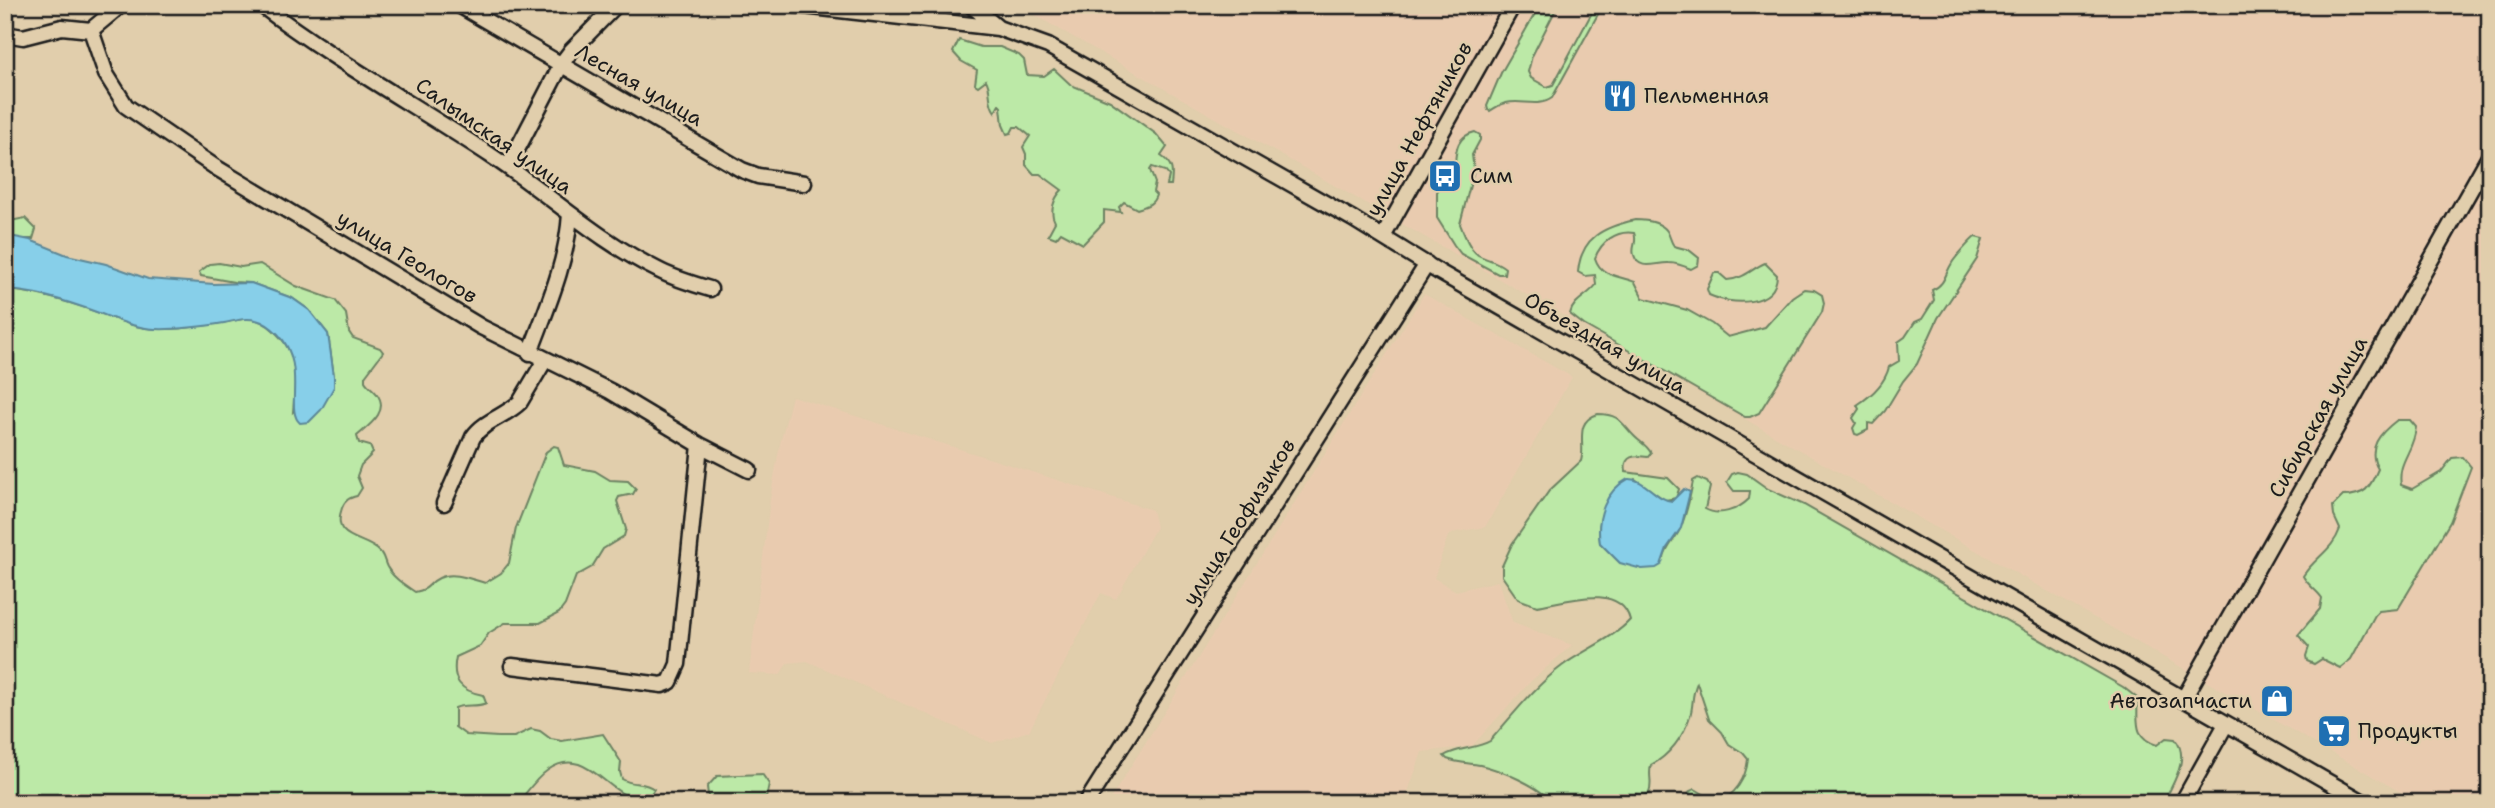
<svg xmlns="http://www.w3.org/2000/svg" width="2495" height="808" font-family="'Shantell Sans',sans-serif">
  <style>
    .built { fill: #e9cbaf }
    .green { fill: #bce9a7; stroke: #6c8262; stroke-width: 2 }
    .water { fill: #87cfe9; stroke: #5c8797; stroke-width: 2 }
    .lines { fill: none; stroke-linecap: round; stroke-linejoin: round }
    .minor-casing { stroke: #1c1c1c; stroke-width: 19 }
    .minor { stroke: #e1ceac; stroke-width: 14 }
    .labels { text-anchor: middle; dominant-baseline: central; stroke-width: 5; stroke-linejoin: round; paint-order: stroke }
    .street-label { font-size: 21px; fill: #1c1c1c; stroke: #e1ceac }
    .poi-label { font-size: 21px; fill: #1c1c1c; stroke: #e1ceac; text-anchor: start }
  </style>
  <rect width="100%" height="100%" fill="#e1ceac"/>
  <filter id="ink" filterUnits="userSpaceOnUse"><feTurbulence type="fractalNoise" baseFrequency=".0143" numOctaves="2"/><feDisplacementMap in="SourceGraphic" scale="14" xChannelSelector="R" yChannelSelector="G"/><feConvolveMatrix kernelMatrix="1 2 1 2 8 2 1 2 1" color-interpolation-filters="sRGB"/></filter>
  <g filter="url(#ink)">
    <path class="built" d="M1017,5H2490V803H2420Z
      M1424,294L1572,377L1485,527L1456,532L1448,536L1434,578L1456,591L1498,581L1513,623L1572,645L1531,681L1472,746L1422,752L1404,803H1108Z
      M792,396L1152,510L1156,527L1116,599L1101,593L1029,731L992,743L807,661L787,663L780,675L749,673L770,500L780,444Z"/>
    <path class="green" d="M1540,5H1556V9L1532,56L1528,72L1531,78L1547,87L1553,85L1596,5H1603L1552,98C1539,108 1521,99 1506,103C1500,104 1495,108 1490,111L1488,110L1487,106L1501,73Z
      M959,40L981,47H1000L1019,55L1024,60L1027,75L1044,76L1054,69L1071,85L1110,101L1156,134L1167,147L1161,156C1173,164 1173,171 1171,185H1167L1169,176L1165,171L1152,167L1150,170L1155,183L1153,192L1156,195C1153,205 1146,206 1137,209L1124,202L1119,207L1121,212L1104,210V222L1083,244L1061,232L1056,238L1048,235L1055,222C1049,212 1054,198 1062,190L1040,174H1034L1026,165V154L1023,147L1030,136L1019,127H1014L1011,133L1007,134L1003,125L1001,107L999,105L995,112C987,102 992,90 986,80L978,86L975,84L977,70L961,61L953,52Z
      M1475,132L1480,135V140L1472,155L1474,170L1460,224C1464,234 1469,248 1478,255C1487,260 1497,261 1505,268L1504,274H1498L1461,254L1454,245L1437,218V192L1440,186C1468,180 1441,140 1475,132Z
      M25,218L36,229L33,239H17L5,235V222Z
      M1635,220C1645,220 1660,221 1667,231C1670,235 1670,241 1674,246L1689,250L1699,258L1698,265L1691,269C1684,266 1677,263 1669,263C1657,262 1639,272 1634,255C1631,247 1638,242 1634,233C1616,230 1601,242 1595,258C1601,277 1618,275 1635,282L1643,298L1687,310L1712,324L1728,337L1765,327L1792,297L1804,289L1814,290L1822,295L1824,303L1822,312L1759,413L1750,417H1745L1584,325L1570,314C1573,300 1588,296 1596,285L1595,275L1585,276L1578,272C1581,237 1604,227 1635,220Z
      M1975,237L1983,239L1977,259L1938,318L1917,364L1903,381L1885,411L1873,424L1868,423V430L1858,435L1855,434L1853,428L1856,423L1853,418L1859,409L1857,405C1871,396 1885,383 1889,367L1899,361L1898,342L1905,337L1915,322L1922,319L1934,300L1932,290C1945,285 1945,274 1952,263C1954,259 1971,240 1975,237Z
      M219,263L241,267L260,264L296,286L335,300L346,314L349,332L353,338L380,348L383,352L365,376V381C368,386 374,390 377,394C390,412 368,426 357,436L359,443L370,446L373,453L361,465L357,476L362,488L357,496C349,498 345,500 342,508C330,541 366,536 380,552C384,556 384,561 387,567C393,578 405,585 415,592C431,589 428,583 439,578C453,571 471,579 485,583L501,573L509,563L516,528L546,452L554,446L558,447L564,465L595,471L610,480L628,481L636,489L633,494L619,497L617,501L626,529L624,536L603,549L592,567L576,576L565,605L559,613L540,623H505L489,633L480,646L456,657C451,681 461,691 483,695L486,703C476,708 466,703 455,708V727L466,735L498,737H514L531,729L540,731L551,739L562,741L603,734L621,762L620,772L622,779C633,786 644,781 654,789L647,800C610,804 588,741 548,770C536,778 527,792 518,803H5V290C35,292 66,301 94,311C109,316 124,324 140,327C165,332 195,327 220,323C233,322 245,316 257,320C266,323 273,329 279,336C300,357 295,384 293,412L334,376L328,334L309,310L292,298L251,283L234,282L201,276L199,272L210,264Z
      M1765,263L1777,275C1776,308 1730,305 1709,295L1707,289L1714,273H1719L1727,280C1744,279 1751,269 1765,263Z
      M1598,414C1620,414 1621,423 1635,437C1641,443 1647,445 1651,453L1648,457C1635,455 1623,455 1626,472L1668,478L1679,489L1676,498L1665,500L1635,479C1611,500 1595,507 1600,543L1620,563L1664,558C1667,546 1675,540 1680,529C1687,514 1690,497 1693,481L1698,478L1707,482L1710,487L1705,509C1719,517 1738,510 1749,499L1750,491H1734L1727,482L1732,474L1738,472L1747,474L1768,489L1804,505L2123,687L2137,698C2139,720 2131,736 2157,745L2166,738L2175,739C2191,759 2172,783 2164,803H1686L1690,791L1695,789L1717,802C1735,796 1746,779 1748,759L1743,753L1729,744L1722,732L1709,719L1697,683C1691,696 1694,704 1690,716C1684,736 1669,756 1651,765C1648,775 1653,783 1649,793L1643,796L1635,794L1629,799V803H1551C1543,787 1498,769 1480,765C1469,763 1458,763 1447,759L1444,756C1458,747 1476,749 1490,741C1513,715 1534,687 1562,666C1582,651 1614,638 1630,620C1620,582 1564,602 1537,606L1518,599L1502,576V566L1512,544L1549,491L1581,461C1586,444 1573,422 1598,414Z
      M2397,420H2410L2416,427C2414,452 2397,461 2401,485L2412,489L2441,472L2452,458L2463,457L2471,467L2450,522L2398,609L2379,611L2375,615L2351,659L2340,668L2322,659L2314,664L2307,661L2306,656L2309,647L2298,635L2320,609L2322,598C2316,589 2308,586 2303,576C2314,558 2333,550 2340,529L2334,516L2333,506L2343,496C2365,496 2370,488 2378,469C2366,448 2380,433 2397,420Z
      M762,774L769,784L765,803H709L707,787L717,776Z
      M1434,795L1468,803H1417Z"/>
    <path class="water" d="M5,235L30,240L67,255L106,264L148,279L214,284L251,283L292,298L309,310L328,334L334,376V387L321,410L309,422L300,423C284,410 308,365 278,334C272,328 265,322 256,320C245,317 235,321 224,323C207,326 173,330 155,329C135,328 117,320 99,313C70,302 36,291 5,290Z
      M1628,479C1645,478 1655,500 1672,501L1684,489L1690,492L1681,528L1667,548L1661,565L1656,568L1642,569L1620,563L1600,543C1596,518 1605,491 1628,479Z"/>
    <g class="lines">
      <g class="minor-casing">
        <path id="minor" d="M261,5C335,61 416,106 493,157C549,194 598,241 660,271C676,279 693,284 710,289
          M459,5L742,170L758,176L804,183
          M795,5L998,28L1048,46L1353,219L1439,272L2365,803
          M971,5L997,27
          M91,30L106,74L126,106L215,167L481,327L610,391L700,445L749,470
          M5,34L23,37L62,27L91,30L121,5
          M508,167L562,63L571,51L616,5
          M1383,237L1513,5
          M530,353C547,307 567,263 570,214
          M444,503L473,437C485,420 506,416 520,402L545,360
          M512,666L662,685L670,682L678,664L700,445
          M2183,700L2490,155
          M1086,803L1427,264
          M2182,803L2226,724"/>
      </g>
      <use href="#minor" class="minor"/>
    </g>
  </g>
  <defs>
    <g id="restaurant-square" transform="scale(1.75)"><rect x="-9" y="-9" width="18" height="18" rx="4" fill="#1f6fb2" stroke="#e1ceac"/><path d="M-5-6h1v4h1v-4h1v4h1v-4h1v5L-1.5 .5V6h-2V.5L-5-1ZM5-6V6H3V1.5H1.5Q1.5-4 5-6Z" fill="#fff"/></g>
    <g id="bus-square" transform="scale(1.75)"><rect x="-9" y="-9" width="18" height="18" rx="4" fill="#1f6fb2" stroke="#e1ceac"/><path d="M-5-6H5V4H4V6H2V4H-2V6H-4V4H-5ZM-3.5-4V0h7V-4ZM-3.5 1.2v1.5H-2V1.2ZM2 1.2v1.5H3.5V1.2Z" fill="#fff"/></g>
    <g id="shop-square" transform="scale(1.75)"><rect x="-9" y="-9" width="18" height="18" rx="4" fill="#1f6fb2" stroke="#e1ceac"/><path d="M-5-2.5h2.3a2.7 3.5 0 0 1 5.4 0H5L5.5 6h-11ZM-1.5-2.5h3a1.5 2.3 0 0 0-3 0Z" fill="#fff"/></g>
    <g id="supermarket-square" transform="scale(1.75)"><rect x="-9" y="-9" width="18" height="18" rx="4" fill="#1f6fb2" stroke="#e1ceac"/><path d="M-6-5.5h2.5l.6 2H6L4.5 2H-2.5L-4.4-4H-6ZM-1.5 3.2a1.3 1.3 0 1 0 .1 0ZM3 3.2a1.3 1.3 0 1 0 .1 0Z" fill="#fff"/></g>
  </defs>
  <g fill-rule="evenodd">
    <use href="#restaurant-square" x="1620" y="96"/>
    <use href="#bus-square" x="1445" y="176"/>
    <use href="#shop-square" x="2277" y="701"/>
    <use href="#supermarket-square" x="2334" y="731"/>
  </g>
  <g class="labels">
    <g class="street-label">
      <text transform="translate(639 85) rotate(30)">Лесная улица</text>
      <text transform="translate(1419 129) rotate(-61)">улица Нефтяников</text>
      <text transform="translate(494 136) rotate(35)">Салымская улица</text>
      <text transform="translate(407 257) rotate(31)">улица Геологов</text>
      <text transform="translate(1605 343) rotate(30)">Объездная улица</text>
      <text transform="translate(2318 417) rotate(-61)">Сибирская улица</text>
      <text transform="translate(1239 522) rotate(-58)">улица Геофизиков</text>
    </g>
    <g class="poi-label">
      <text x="1644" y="96">Пельменная</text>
      <text x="1470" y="176">Сим</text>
      <text x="2252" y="701" text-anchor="end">Автозапчасти</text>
      <text x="2358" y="731">Продукты</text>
    </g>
  </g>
  <rect width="2495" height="808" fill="none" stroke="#e1ceac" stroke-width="28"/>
  <rect x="14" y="14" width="2467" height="780" fill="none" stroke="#1c1c1c" stroke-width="2.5" filter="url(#ink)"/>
</svg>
